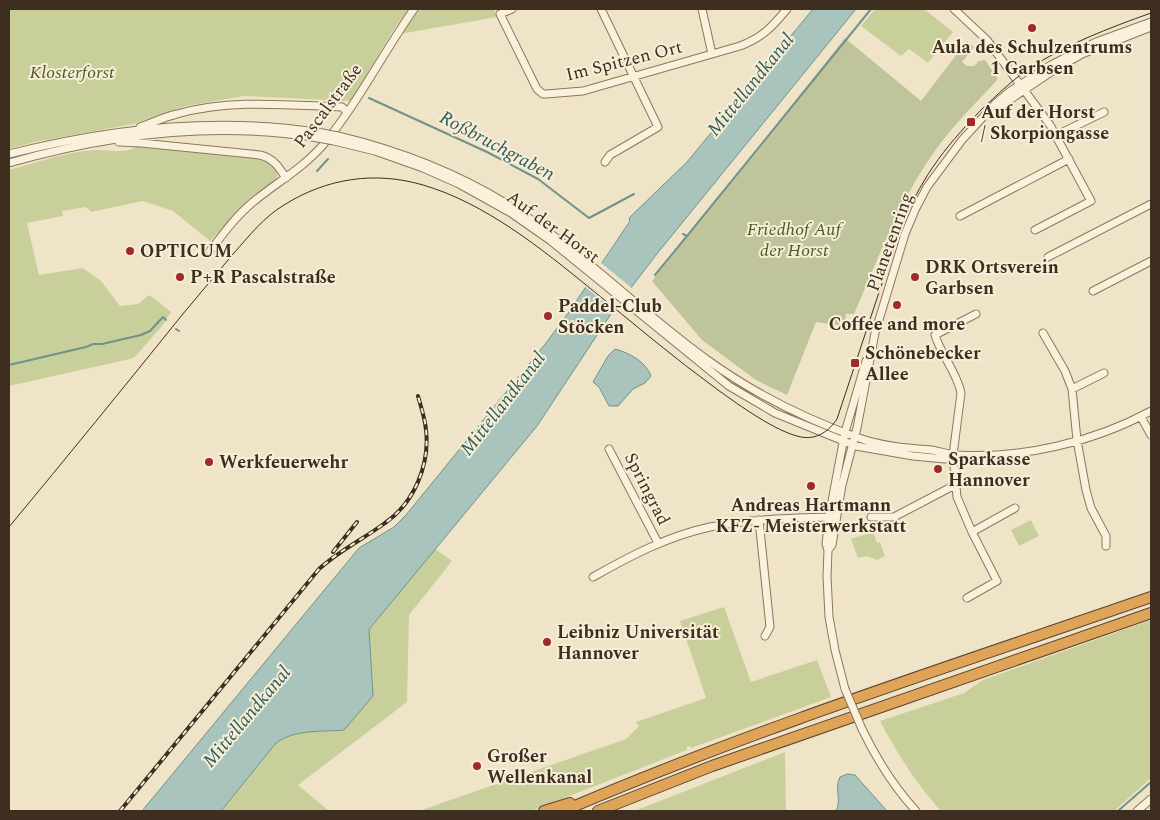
<svg xmlns="http://www.w3.org/2000/svg" width="1160" height="820" font-family="Spectral,serif">
  <style>
    .green { fill: #c9cf9b }
    .cemetery { fill: #bfc49a }
    .water { fill: #a9c4bc; stroke: #6f938a }
    .pier { fill: #f0e4c8 }
    .lines { fill: none; stroke-linecap: round; stroke-linejoin: round }
    .stream { stroke: #6f938a; stroke-width: 2 }
    .minor-casing { stroke: #8d765c; stroke-width: 9 }
    .highway-casing { stroke: #5b4430; stroke-width: 12 }
    .minor { stroke: #faf1dc; stroke-width: 7 }
    .highway { stroke: #e0a458; stroke-width: 10 }
    .tram { stroke: #3d2e20; stroke-width: 1 }
    .rail-casing { stroke: #3d2e20; stroke-width: 4 }
    .rail { stroke: #f7eed8; stroke-width: 2; stroke-dasharray: 5.5; stroke-linecap: butt }
    .minor-bridge-casing { stroke: #8d765c; stroke-width: 9; stroke-linecap: butt }
    .minor-bridge { stroke: #faf1dc; stroke-width: 7 }
    .poi-dot { fill: #9e2a2b; stroke: #f7eed8; stroke-width: 2 }
    .labels { text-anchor: middle; dominant-baseline: central; stroke-width: 4; stroke-linejoin: round; paint-order: stroke }
    .poi-label { font-size: 18px; font-weight: bold; fill: #3d2e20; stroke: #f7eed8; text-anchor: start }
    .street-label { font-size: 18px; fill: #3d2e20; stroke: #f7eed8 }
    .park-label { font-size: 18px; font-style: italic; fill: #4d5a26; stroke: #f7eed8 }
    .water-label { font-size: 19px; font-style: italic; fill: #2f5d5a; stroke: #f7eed8 }
  </style>
  <rect width="100%" height="100%" fill="#f0e4c8"/>
  <path class="green" d="M9,9H409L394,29L351,101L244,96L186,106L133,124L35,142L9,149Z
    M415,9H494L497,17L394,35Z
    M875,9H924L953,32L928,63L909,49L901,56L861,26Z
    M137,146L266,159C273,166 279,169 277,180L249,199L210,241L173,211L143,201L91,212L86,207L62,211L63,216L27,223L39,275L83,268L101,281L120,306L138,304L149,295C157,301 164,306 171,312L162,326L134,358L9,386V170C38,162 66,152 95,150C109,149 126,155 137,146Z
    M1031,520L1039,536L1019,546L1011,530Z
    M873,532L877,543L880,542L885,556L877,560L867,556L858,558L851,539Z
    M435,549L452,561L409,615L407,702L298,785L329,811H221L276,743C295,729 321,732 344,730L373,696L369,630Z
    M724,607L751,682L817,660L831,697L691,748L690,746L687,747V750L531,811H419L626,739L639,726L636,722L706,698L680,621Z
    M1151,620V778L1114,811H941C916,784 897,753 880,721L964,693L983,680Z
    M785,752L786,811H634Z"/>
  <path class="cemetery" d="M845,38L921,101L967,41L974,47L962,62L967,66H974L979,61L985,60L998,79C981,98 963,115 947,135C905,186 880,254 854,314H846L845,326L816,322L787,395L756,380L702,340L652,281Z"/>
  <path class="water" d="M813,9H856L656,255L611,314L537,426L371,627L369,630L373,696L344,730C321,732 295,729 276,743L221,811H142L359,548L394,527L406,515L546,343L569,312L630,221L629,218L687,162Z
    M615,349C630,353 646,362 651,376L645,383L633,389L618,406H609L599,387L593,382L608,356Z
    M847,774L855,775L887,811H836C842,800 834,788 840,777Z"/>
  <path class="pier" d="M600,262L633,289L616,312L584,286Z"/>
  <g class="lines">
    <path class="stream" d="M369,98L487,152L538,179L589,218L634,194
      M317,171L328,159
      M683,234L687,236L871,9
      M655,275L687,236
      M176,329L179,331
      M9,365L86,347L93,344H102L141,335L150,331L163,317L166,320
      M1118,811L1151,782"/>
    <g class="minor-casing">
      <path id="minor" d="M512,9L500,14L537,89L543,94H546L583,91L740,46C763,37 772,27 787,9
        M601,9L658,127L610,155L605,162
        M702,9L712,54
        M954,9L987,40L1050,125L1091,201L1035,230
        M990,113L1054,70L1082,54L1151,27
        M140,127C152,123 164,117 177,114C231,99 286,105 342,107L347,112
        M1057,135L1104,112
        M338,136C401,151 460,174 515,209C584,253 642,313 709,361C755,394 805,419 859,438C881,446 907,448 931,450C940,451 949,455 957,455C1022,459 1094,442 1151,411
        M334,141L375,151L423,168L459,184L511,213L551,241L729,386L775,413L856,446L913,456L945,459L953,455
        M119,142L141,143L260,155C273,158 279,167 286,178
        M9,154C111,128 217,116 322,133
        M9,163C110,134 214,121 318,138
        M960,216L1069,159
        M210,251C223,234 236,216 253,202C276,183 303,168 323,145C358,103 383,53 414,9
        M1048,257L1151,204
        M1093,291L1151,261
        M1043,333L1065,371L1072,389L1077,440L1086,490L1091,508L1106,536V546
        M1072,389L1104,373
        M1141,417L1151,435
        M609,449L658,543
        M871,517H894L955,485
        M759,520L770,627L765,636
        M972,532L1015,508
        M828,550L832,545L842,485L857,428L875,333L905,234L915,210L927,187L962,140L995,104L1009,92L1051,65L1080,50L1096,42L1151,22
        M593,577C630,556 668,536 710,527C750,519 792,518 833,517
        M967,598L997,581L972,532L957,497L953,455L961,393C957,372 941,355 935,335L976,314
        M845,689L835,650L829,617L827,576L828,550L826,544L829,517L845,432L866,361
        M862,729C876,758 894,787 916,811
        M1137,811L1151,799"/>
    </g>
    <g class="highway-casing">
      <path id="highway" d="M544,811L570,803
        M563,811C754,729 954,665 1151,597
        M598,811L712,766L1151,613"/>
    </g>
    <use href="#minor" class="minor"/>
    <use href="#highway" class="highway"/>
    <path class="tram" d="M9,527C67,457 125,386 182,315C199,294 217,274 234,253C249,236 264,217 284,205C327,178 375,171 423,185C485,203 542,249 591,289C633,323 674,358 718,390C739,405 776,432 801,437C817,440 829,431 837,419L899,232C920,180 942,150 981,110C996,96 1010,82 1027,70C1064,45 1109,28 1151,13"/>
    <g class="rail-casing">
      <path id="rail" d="M333,552L357,522
        M120,811L319,569C340,550 362,540 385,523C414,503 430,465 426,430C425,418 421,407 418,396"/>
    </g>
    <use href="#rail" class="rail"/>
    <g class="minor-bridge-casing">
      <path id="minor-bridge" d="M322,133L338,136
        M318,138L334,141
        M845,689L862,729"/>
    </g>
    <use href="#minor-bridge" class="minor-bridge"/>
  </g>
  <g class="poi-dot">
    <circle cx="1032" cy="28" r="5"/>
    <rect x="966" y="117" width="10" height="10" rx="2.5"/>
    <circle cx="130" cy="251" r="5"/>
    <circle cx="180" cy="277" r="5"/>
    <circle cx="915" cy="277" r="5"/>
    <circle cx="897" cy="305" r="5"/>
    <circle cx="548" cy="316" r="5"/>
    <rect x="850" y="358" width="10" height="10" rx="2.5"/>
    <circle cx="209" cy="462" r="5"/>
    <circle cx="938" cy="469" r="5"/>
    <circle cx="811" cy="486" r="5"/>
    <circle cx="547" cy="642" r="5"/>
    <circle cx="477" cy="766" r="5"/>
  </g>
  <g class="labels">
    <g class="poi-label">
      <text x="1032" y="47" text-anchor="middle">Aula des Schulzentrums<tspan x="1032" dy="21">1 Garbsen</tspan></text>
      <text x="981" y="112">Auf der Horst<tspan x="981" dy="21">/ Skorpiongasse</tspan></text>
      <text x="140" y="251">OPTICUM</text>
      <text x="925" y="267">DRK Ortsverein<tspan x="925" dy="21">Garbsen</tspan></text>
      <text x="190" y="277">P+R Pascalstraße</text>
      <text x="558" y="306">Paddel-Club<tspan x="558" dy="21">Stöcken</tspan></text>
      <text x="897" y="324" text-anchor="middle">Coffee and more</text>
      <text x="865" y="353">Schönebecker<tspan x="865" dy="21">Allee</tspan></text>
      <text x="948" y="459">Sparkasse<tspan x="948" dy="21">Hannover</tspan></text>
      <text x="219" y="462">Werkfeuerwehr</text>
      <text x="811" y="505" text-anchor="middle">Andreas Hartmann<tspan x="811" dy="21">KFZ- Meisterwerkstatt</tspan></text>
      <text x="557" y="632">Leibniz Universität<tspan x="557" dy="21">Hannover</tspan></text>
      <text x="487" y="756">Großer<tspan x="487" dy="21">Wellenkanal</tspan></text>
    </g>
    <g class="street-label">
      <text transform="translate(624 61) rotate(-14)">Im Spitzen Ort</text>
      <text transform="translate(328 106) rotate(-53)">Pascalstraße</text>
      <text transform="translate(553 227) rotate(36)">Auf der Horst</text>
      <text transform="translate(890 242) rotate(-70)">Planetenring</text>
      <text transform="translate(647 489) rotate(63)">Springrad</text>
    </g>
    <g class="park-label">
      <text x="72" y="72">Klosterforst</text>
      <text x="794" y="229">Friedhof Auf<tspan x="794" dy="21">der Horst</tspan></text>
    </g>
    <g class="water-label">
      <text transform="translate(751 85) rotate(-51)">Mittellandkanal</text>
      <text transform="translate(497 146) rotate(28)">Roßbruchgraben</text>
      <text transform="translate(503 404) rotate(-52)">Mittellandkanal</text>
      <text transform="translate(247 717) rotate(-50)">Mittellandkanal</text>
    </g>
  </g>
  <rect width="1160" height="820" fill="none" stroke="#3d2e20" stroke-width="20"/>
</svg>
